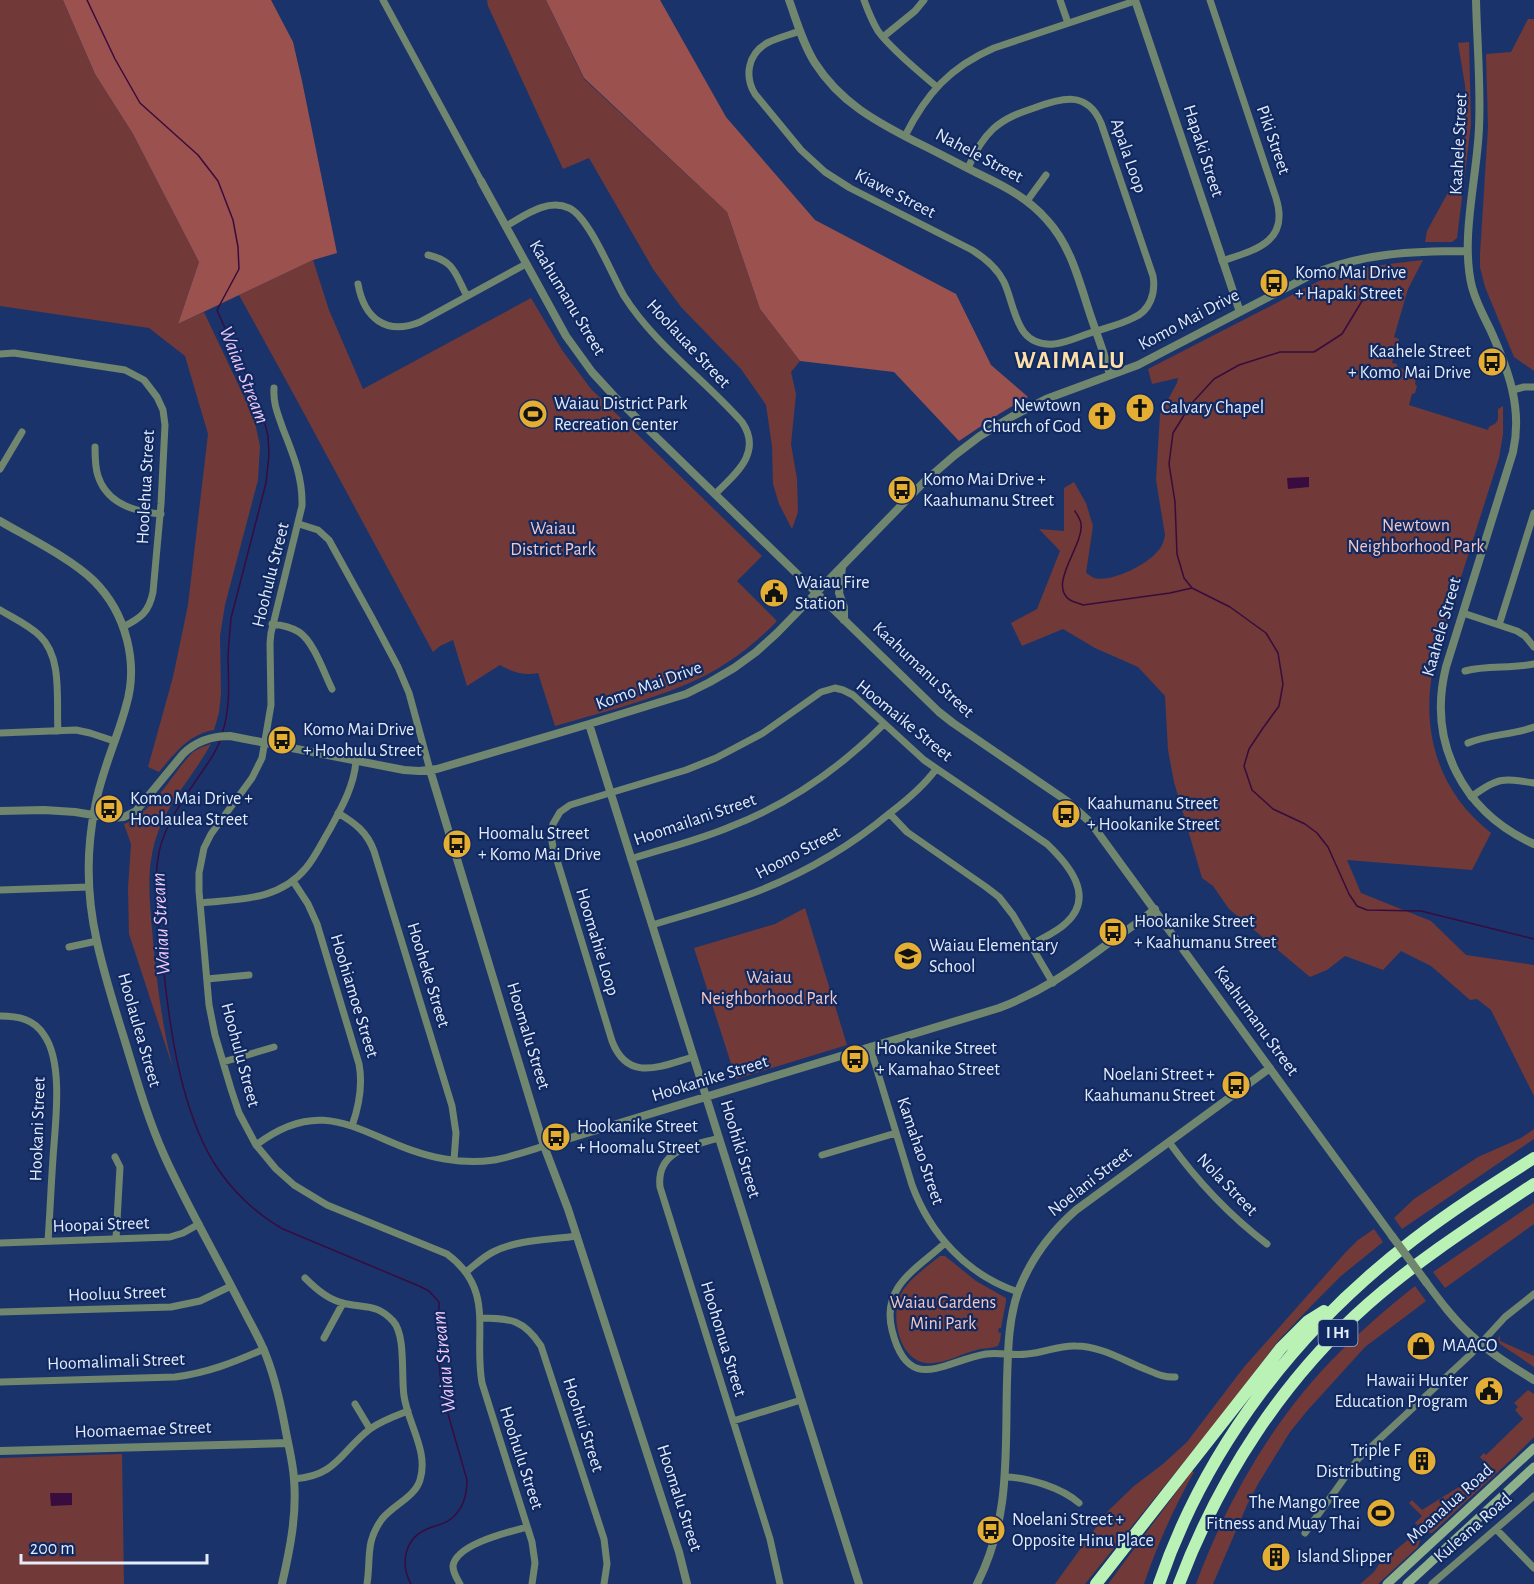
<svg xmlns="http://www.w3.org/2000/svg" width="1534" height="1584" font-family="'Alegreya Sans',sans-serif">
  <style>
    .green { fill: #713937 }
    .forest { fill: #9b524f }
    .water { fill: #380c3e }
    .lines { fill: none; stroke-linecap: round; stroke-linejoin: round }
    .stream { stroke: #380c3e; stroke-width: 1.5 }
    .minor { stroke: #70866e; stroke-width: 7 }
    .tertiary { stroke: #70866e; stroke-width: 8 }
    .secondary { stroke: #8eb18b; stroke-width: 9 }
    .motorway { stroke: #baf2b6; stroke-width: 12 }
    .tertiary-bridge { stroke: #70866e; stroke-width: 8 }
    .labels { text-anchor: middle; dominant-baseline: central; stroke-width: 4.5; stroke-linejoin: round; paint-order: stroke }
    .shield { fill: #102960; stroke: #a4b1cb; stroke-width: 1.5 }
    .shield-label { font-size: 16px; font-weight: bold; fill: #e4ebf9 }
    .street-label { font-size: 18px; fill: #e4ebf9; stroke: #102960 }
    .poi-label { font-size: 18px; fill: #e4ebf9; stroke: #102960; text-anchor: start }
    .park-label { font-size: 18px; fill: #f3c7c3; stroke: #102960 }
    .water-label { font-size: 20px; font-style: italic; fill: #f2c9f7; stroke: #102960 }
    .district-label { font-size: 24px; font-weight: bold; letter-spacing: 1.5px; fill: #fee0a7; stroke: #102960 }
  </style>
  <rect width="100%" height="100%" fill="#1a346b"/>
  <path class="green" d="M0,0H63L95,74L133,134L199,262L178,324L204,312L254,418L260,446L258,480L225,605L220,636L221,693L219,713L214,730C189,734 175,753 159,772L148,767L173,677L188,605L208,434L185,356L149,328L0,306Z
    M487,0H546L584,79L727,212L760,309L800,361L791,372L796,394L791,444L797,479L798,512L792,529L779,504L773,484L772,446L766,405L741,369L681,307L653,269L589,158L563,169L488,6Z
    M1528,19H1534V371L1514,357L1485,287L1480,267V254L1488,127L1486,54L1511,52Z
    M1469,42L1471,124L1457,238L1452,242H1425L1427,231L1434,218L1450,189L1458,185L1460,179L1454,171V153L1460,142L1463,133L1466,101L1465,85L1458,43Z
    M313,260L329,310L363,389L531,298L562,350L591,389L762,556L737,581L777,621C752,647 721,670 687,684C645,702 599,713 555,726L538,673C524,676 512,672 500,665L467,686L453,640L440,646L433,652L293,393L239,295Z
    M1423,260L1408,289L1394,337L1399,339L1392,363L1397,364V367L1417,373L1415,384L1417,386L1415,393L1412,394L1409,405L1488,430L1489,427L1496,423L1498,419V409L1503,406V434L1499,458L1435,659C1419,726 1436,790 1491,833L1472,870L1347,860L1361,893L1431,921L1466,955L1534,965V1096L1491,1010L1477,999L1470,1000L1431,966L1401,951L1383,970L1345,956L1327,970L1310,977L1229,909L1213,886L1202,878L1174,782L1168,750L1165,696L1138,667L1095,648L1063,629L1022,646L1011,623L1037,609L1060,551L1039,529L1064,531V488L1074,482L1086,503L1093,526L1086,573C1088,574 1092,577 1094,578C1113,583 1154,562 1162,545C1163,543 1165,537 1165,535L1156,480L1160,414L1177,383L1178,378L1152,384L1148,369L1321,280C1354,267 1388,264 1423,260Z
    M211,744C194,775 168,802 157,835C145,870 150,905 153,940C157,984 162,1026 173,1068L129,934L128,888L131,844L124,824C152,814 172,773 193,752L202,747Z
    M805,908L847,1045L736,1079L694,948L775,924Z
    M1534,1129V1139L1402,1229L1394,1218L1414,1199L1478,1157L1521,1138Z
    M1534,1203V1224L1445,1288L1433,1272Z
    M1374,1229L1383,1242L1341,1276L1314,1303L1279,1340L1214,1425L1085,1584H1055L1107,1512L1134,1486L1163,1464L1187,1442L1244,1367L1345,1253L1358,1240Z
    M940,1256H945L976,1281L1006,1298V1301L1001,1328H999L998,1332L1001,1333L1000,1341L998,1346C992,1348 986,1348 980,1349C962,1353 944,1365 926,1363C897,1359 889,1311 903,1290C912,1277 928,1266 940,1256Z
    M1415,1286L1426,1301L1365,1347L1307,1411L1290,1432L1258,1484L1247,1505L1213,1584H1196C1226,1503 1270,1425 1330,1362C1356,1335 1386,1309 1415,1286Z
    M1500,1335V1341L1534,1356V1367L1500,1344L1498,1339Z
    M1528,1390L1534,1394V1437L1514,1457L1432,1533H1426L1415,1523L1422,1516L1409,1503L1412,1500L1422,1510L1486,1470L1488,1466L1480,1457L1484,1453L1486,1455L1523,1419L1515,1410L1518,1407L1514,1403Z
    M122,1454L124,1584H0V1458Z
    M1192,1471L1194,1472C1174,1508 1157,1545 1144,1584H1108Z
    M1415,1534L1420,1541L1418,1547L1378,1584H1360L1374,1572L1380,1563Z"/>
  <path class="forest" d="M63,0H271L293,42L302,81L337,253L313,260L178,324L199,262L133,134L95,74Z
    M546,0H660L726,117L815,220L956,294L991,365L1028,397L999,414L959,441L894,372L800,361L760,309L727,212L584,78Z"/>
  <path class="water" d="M1309,477V487L1288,489L1287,478Z
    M50,1493H72V1505L51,1506Z"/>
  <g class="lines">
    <path class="stream" d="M87,0L115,59L140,103L198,155L218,181L233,220L238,247L239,269L217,310L240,363L248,377L262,412L268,436L269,455L266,483L231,618C230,632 228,647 228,661C229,686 230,710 222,734
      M1362,301L1342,334L1314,352H1280L1239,365L1214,379L1191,404L1173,433L1169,464L1175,502L1177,554L1184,578L1192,588L1230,607L1266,633L1278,653L1283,684L1279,706L1263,728L1249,749L1244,766L1252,790L1273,809L1305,824L1317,833L1328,847L1349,894L1357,906L1367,910L1421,911L1534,939
      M1075,511C1077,515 1081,520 1081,524C1084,545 1047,585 1070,600C1073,602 1079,603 1083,605L1170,593L1192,588
      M220,741C215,754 207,765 199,776C184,799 167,821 160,848C152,882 158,918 162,952C168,1018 179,1106 214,1163C231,1190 256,1214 283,1229L419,1286L429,1291L439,1302V1365L442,1393L467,1480C467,1495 464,1508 452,1518C444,1525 436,1525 427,1529C404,1539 400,1564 411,1584"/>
    <path class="minor" d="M383,0L481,181
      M864,0C868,11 872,21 878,31C891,49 919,72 937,87
      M1060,0L1068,23
      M1210,0L1276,198C1290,242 1255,250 1222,261
      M800,31C789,35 777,38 767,43C748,54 744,76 755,94L801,150L825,172L850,188L972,250C985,258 997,268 1004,282C1016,308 1015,347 1054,344C1066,343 1078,337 1090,333C1104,328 1120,325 1133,318C1150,311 1156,293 1153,276L1101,123C1087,90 1061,98 1034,108C1019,113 1005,118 993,129C981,140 974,154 968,168
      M883,37L915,11L924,0
      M905,136C926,94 950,67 994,48L1135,1
      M1027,201L1046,175
      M506,226C524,216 547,198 569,208C589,217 612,275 624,296C655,345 704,379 742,422C763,453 735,474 715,494
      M428,255C455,261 455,274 467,296
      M358,284C364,318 386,336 420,322L526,264
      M0,354L14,353L125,370L144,380L157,397L163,410L165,425L161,504L153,592C149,612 141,618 123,627
      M274,388C273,404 278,414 283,429C293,454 303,478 302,506L271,633L270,643L271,705L262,758L252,778L211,834L204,848L199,873V891L209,1005L215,1035L231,1089L239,1113L256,1145L276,1169L294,1185L327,1205L447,1254C496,1290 473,1333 482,1383L532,1542L535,1563L532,1584
      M1513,390L1524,387H1534
      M95,447C95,457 95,467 98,476C107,504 135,512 161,514
      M0,469L22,432
      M299,524L318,530L329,540L372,618L398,667L409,693L430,770
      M0,610C13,618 29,625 40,636C63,658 56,701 58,731
      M1463,613L1517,631L1525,636L1534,647
      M272,624C282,625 291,627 299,632C314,642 324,673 332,689
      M1499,625L1534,513
      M1465,671C1487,665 1511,669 1534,664
      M0,733L76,730L90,733L114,741
      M1468,743C1489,734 1513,735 1534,727
      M1471,797C1498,777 1502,778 1534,783
      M338,813C355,823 367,832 374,851L452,1106L456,1133L454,1160
      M890,814L907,832L986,887L999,897L1013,915L1053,983
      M631,859C665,848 700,840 732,826C791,803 840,768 884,724
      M293,881L308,904L317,924L359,1064C363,1085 359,1106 352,1126
      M0,890L89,887
      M200,903C238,899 279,901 306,868C316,856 322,842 330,829C342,807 354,786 356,761
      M652,925C688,914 726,904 761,890C808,871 852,845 890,813C907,800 924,786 936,769
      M69,947L97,941
      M207,979L249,975
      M0,1016C18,1016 34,1019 44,1035C64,1063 55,1125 53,1158C51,1186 50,1213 48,1241
      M870,1047L912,1185C930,1234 967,1275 1018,1292
      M693,1057C661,1066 628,1083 612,1041L553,847L551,836L553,824L560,812L570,805L686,770L716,758L763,733L821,692L835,688L843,690L853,695L924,760L1047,844C1068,864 1096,896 1066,923C1057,932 1042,938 1031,945
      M223,1062L274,1047
      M719,1138C692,1146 656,1150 660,1187L770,1539L780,1584
      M1169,1142C1197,1181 1229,1215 1267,1244
      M256,1145C332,1087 370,1147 445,1159C486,1166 506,1158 544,1146
      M822,1155L896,1133
      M115,1157L120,1167L116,1239
      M0,1243L170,1237L183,1233L199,1224
      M945,1243C917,1269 881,1286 892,1330C908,1396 944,1361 986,1354C999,1352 1013,1356 1027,1354C1044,1353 1059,1345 1076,1346C1100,1346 1123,1360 1145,1369C1155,1373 1164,1378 1175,1377
      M466,1272C475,1265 483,1257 493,1252C518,1239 550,1240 577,1236
      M305,1278C317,1290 330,1301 347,1304C366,1308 377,1304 393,1321C406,1335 401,1376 404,1396C408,1424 429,1452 420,1480C415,1497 393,1505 382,1519C365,1542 371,1558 367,1584
      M0,1312L171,1307L200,1301L231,1286
      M480,1318C511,1318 524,1320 541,1346L604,1539L607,1564L604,1584
      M324,1338L343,1303
      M0,1382L175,1377C207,1373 235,1362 264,1349
      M355,1404L370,1429
      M733,1421L801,1400
      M1005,1477C1028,1477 1062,1488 1079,1503
      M294,1479C337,1476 341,1451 370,1429C381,1421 395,1416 408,1411
      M1496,1529L1534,1568
      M1305,1533L1358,1459L1472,1353L1505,1317L1534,1294
      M460,1584C457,1579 453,1573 453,1566C456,1544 509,1532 527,1527
      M1432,1584L1534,1496"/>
    <path class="tertiary" d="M789,0C797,22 803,44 815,63C840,102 875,121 914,141C935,151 955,162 975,172C1002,185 1027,197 1047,220C1071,246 1079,281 1090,314C1097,335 1105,355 1110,375
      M1135,0L1240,312
      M1476,0C1477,42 1481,86 1479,128C1477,178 1460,239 1472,287C1476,302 1483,315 1490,329C1508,369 1523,408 1513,452L1446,667C1427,743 1463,812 1534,844
      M481,181L566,336L592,372L614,396L939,712L953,723L1067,801L1091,823L1392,1236
      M0,521C29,538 70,558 94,581C126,613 139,663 126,706C117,740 101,772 95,807C86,851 87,898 97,942C104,974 114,1006 124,1038C136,1077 147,1117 164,1155C186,1204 214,1252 239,1301C247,1317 256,1332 263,1348C274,1373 280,1400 285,1427C288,1444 293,1462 294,1479C297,1515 290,1549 282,1584
      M842,567L839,593L844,607V620
      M589,724L859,1584
      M430,770L544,1146L568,1209L679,1552L687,1584
      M0,811L44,810L75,812L111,818L124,817L136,811L183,754C196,741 211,736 230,736L404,770L419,771L437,769L589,724L686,694L710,682L734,668L756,652L777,633L925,481L955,455L980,436L1013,416L1046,399L1138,365L1311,275C1360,253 1414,251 1467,251
      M544,1146L999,1008C1041,992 1071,971 1106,945C1123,933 1139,922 1155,909
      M1426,1282C1440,1301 1454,1320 1472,1336C1491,1354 1513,1367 1534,1380
      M0,1451L288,1443
      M977,1584C1011,1517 1005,1454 1007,1382C1008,1352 1008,1321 1018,1292C1030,1260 1050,1233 1076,1210L1270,1068"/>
    <path class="secondary" d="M1387,1584L1534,1448
      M1407,1584L1534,1467"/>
    <path class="motorway" d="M1096,1584L1281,1348L1308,1321L1324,1311
      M1159,1584C1206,1446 1298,1328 1413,1240C1452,1210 1493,1184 1534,1158
      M1179,1584C1219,1478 1283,1379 1368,1304C1419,1259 1477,1222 1534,1184"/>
    <path class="tertiary-bridge" d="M1392,1236L1426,1282"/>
  </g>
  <defs>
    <g id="bus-disc" transform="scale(1.5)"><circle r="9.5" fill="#e4ae35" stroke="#102960"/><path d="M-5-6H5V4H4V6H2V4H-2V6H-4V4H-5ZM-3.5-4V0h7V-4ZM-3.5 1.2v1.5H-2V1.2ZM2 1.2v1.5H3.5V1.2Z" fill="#111"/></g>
    <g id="church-disc" transform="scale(1.5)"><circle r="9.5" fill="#e4ae35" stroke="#102960"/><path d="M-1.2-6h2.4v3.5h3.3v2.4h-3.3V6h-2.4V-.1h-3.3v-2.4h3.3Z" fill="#111"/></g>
    <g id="stadium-disc" transform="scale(1.5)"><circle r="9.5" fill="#e4ae35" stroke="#102960"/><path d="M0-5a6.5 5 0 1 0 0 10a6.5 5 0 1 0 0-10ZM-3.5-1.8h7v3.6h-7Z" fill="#111"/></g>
    <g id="civic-disc" transform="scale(1.5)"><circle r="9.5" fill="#e4ae35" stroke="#102960"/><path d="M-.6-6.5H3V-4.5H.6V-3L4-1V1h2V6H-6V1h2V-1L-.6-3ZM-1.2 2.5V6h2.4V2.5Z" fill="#111"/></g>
    <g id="school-disc" transform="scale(1.5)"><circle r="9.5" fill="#e4ae35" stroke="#102960"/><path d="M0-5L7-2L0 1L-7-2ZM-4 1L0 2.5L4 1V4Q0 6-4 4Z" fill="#111"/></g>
    <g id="shop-disc" transform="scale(1.5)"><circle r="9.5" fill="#e4ae35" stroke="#102960"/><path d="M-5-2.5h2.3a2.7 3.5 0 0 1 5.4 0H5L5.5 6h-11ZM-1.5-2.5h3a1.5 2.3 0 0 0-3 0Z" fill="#111"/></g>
    <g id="building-disc" transform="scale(1.5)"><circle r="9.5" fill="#e4ae35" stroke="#102960"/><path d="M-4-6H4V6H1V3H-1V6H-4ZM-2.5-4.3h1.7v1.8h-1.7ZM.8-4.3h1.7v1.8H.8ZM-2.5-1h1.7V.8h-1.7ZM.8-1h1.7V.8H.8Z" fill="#111"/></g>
  </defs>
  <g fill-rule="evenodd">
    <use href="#bus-disc" x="1274" y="283"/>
    <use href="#bus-disc" x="1492" y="362"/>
    <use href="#church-disc" x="1140" y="408"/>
    <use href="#stadium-disc" x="533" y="414"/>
    <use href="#church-disc" x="1102" y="416"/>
    <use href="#bus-disc" x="902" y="490"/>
    <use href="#civic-disc" x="774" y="593"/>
    <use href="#bus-disc" x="282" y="740"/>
    <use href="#bus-disc" x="109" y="809"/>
    <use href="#bus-disc" x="1066" y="814"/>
    <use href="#bus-disc" x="457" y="844"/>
    <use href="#bus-disc" x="1113" y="932"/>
    <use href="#school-disc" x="908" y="956"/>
    <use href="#bus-disc" x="855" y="1059"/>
    <use href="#bus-disc" x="1236" y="1085"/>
    <use href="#bus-disc" x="556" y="1137"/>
    <use href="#shop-disc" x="1421" y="1346"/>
    <use href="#civic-disc" x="1489" y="1391"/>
    <use href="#building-disc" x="1422" y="1461"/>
    <use href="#stadium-disc" x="1381" y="1513"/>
    <use href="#bus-disc" x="991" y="1530"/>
    <use href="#building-disc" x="1276" y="1557"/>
  </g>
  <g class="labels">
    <rect class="shield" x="1318.5" y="1320" width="39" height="26" rx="4.5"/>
    <g class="shield-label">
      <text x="1338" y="1333">I H1</text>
    </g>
    <g class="street-label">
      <text transform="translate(1273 140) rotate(71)">Piki Street</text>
      <text transform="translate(1459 144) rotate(-87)">Kaahele Street</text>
      <text transform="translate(1203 151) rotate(72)">Hapaki Street</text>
      <text transform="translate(979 156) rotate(28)">Nahele Street</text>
      <text transform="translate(1128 156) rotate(71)">Apala Loop</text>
      <text transform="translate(895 194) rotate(27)">Kiawe Street</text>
      <text transform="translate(567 298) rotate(59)">Kaahumanu Street</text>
      <text transform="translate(1189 320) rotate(-28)">Komo Mai Drive</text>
      <text transform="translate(688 344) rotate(47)">Hoolauae Street</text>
      <text transform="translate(146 487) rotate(-87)">Hoolehua Street</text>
      <text transform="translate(271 575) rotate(-76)">Hoohulu Street</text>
      <text transform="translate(1442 627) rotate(-74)">Kaahele Street</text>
      <text transform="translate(923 670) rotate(43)">Kaahumanu Street</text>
      <text transform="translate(649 686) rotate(-20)">Komo Mai Drive</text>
      <text transform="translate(904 721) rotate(39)">Hoomaike Street</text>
      <text transform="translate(695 820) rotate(-19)">Hoomailani Street</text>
      <text transform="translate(798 853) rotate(-28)">Hoono Street</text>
      <text transform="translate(597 942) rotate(73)">Hoomahie Loop</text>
      <text transform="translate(428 975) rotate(73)">Hooheke Street</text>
      <text transform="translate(354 996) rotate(73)">Hoohiamoe Street</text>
      <text transform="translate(1256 1021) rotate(54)">Kaahumanu Street</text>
      <text transform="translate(139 1030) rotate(74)">Hoolaulea Street</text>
      <text transform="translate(528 1036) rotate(73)">Hoomalu Street</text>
      <text transform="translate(240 1055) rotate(75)">Hoohulu Street</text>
      <text transform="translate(710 1079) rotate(-17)">Hookanike Street</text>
      <text transform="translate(38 1129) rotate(-88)">Hookani Street</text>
      <text transform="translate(740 1149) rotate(73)">Hoohiki Street</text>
      <text transform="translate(920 1151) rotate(71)">Kamahao Street</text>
      <text transform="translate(1090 1182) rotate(-38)">Noelani Street</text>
      <text transform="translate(1227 1185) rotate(46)">Nola Street</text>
      <text transform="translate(101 1225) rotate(-2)">Hoopai Street</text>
      <text transform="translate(117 1294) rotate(-2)">Hooluu Street</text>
      <text transform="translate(723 1339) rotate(73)">Hoohonua Street</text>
      <text transform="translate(116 1362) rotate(-2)">Hoomalimali Street</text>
      <text transform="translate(583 1425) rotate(72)">Hoohui Street</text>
      <text transform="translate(143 1430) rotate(-2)">Hoomaemae Street</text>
      <text transform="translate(521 1458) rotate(72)">Hoohulu Street</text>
      <text transform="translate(679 1498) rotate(72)">Hoomalu Street</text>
      <text transform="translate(1450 1504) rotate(-42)">Moanalua Road</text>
      <text transform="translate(1473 1528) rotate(-41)">Kuleana Road</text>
    </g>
    <g class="poi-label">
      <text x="1295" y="273">Komo Mai Drive<tspan x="1295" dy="21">+ Hapaki Street</tspan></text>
      <text x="1471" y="352" text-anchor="end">Kaahele Street<tspan x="1471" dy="21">+ Komo Mai Drive</tspan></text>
      <text x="554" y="404">Waiau District Park<tspan x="554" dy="21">Recreation Center</tspan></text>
      <text x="1081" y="406" text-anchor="end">Newtown<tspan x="1081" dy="21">Church of God</tspan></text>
      <text x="1161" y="408">Calvary Chapel</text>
      <text x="923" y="480">Komo Mai Drive +<tspan x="923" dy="21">Kaahumanu Street</tspan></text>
      <text x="795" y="583">Waiau Fire<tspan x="795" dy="21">Station</tspan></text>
      <text x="303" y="730">Komo Mai Drive<tspan x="303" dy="21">+ Hoohulu Street</tspan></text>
      <text x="130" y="799">Komo Mai Drive +<tspan x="130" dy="21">Hoolaulea Street</tspan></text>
      <text x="1087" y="804">Kaahumanu Street<tspan x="1087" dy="21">+ Hookanike Street</tspan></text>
      <text x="478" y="834">Hoomalu Street<tspan x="478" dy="21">+ Komo Mai Drive</tspan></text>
      <text x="1134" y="922">Hookanike Street<tspan x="1134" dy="21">+ Kaahumanu Street</tspan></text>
      <text x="929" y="946">Waiau Elementary<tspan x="929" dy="21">School</tspan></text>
      <text x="876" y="1049">Hookanike Street<tspan x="876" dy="21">+ Kamahao Street</tspan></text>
      <text x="1215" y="1075" text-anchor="end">Noelani Street +<tspan x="1215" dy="21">Kaahumanu Street</tspan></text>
      <text x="577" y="1127">Hookanike Street<tspan x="577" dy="21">+ Hoomalu Street</tspan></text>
      <text x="1442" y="1346">MAACO</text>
      <text x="1468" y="1381" text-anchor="end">Hawaii Hunter<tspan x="1468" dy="21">Education Program</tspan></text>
      <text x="1401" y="1451" text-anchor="end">Triple F<tspan x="1401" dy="21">Distributing</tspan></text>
      <text x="1360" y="1503" text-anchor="end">The Mango Tree<tspan x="1360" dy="21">Fitness and Muay Thai</tspan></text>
      <text x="1012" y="1520">Noelani Street +<tspan x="1012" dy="21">Opposite Hinu Place</tspan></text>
      <text x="1297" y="1557">Island Slipper</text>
    </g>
    <g class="park-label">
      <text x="1416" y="526">Newtown<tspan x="1416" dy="21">Neighborhood Park</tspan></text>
      <text x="553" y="529">Waiau<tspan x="553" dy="21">District Park</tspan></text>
      <text x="769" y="978">Waiau<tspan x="769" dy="21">Neighborhood Park</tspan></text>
      <text x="943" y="1303">Waiau Gardens<tspan x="943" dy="21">Mini Park</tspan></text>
    </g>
    <g class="water-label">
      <text transform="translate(244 375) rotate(68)">Waiau Stream</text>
      <text transform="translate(161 924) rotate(-93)">Waiau Stream</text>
      <text transform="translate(444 1362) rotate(-96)">Waiau Stream</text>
    </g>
    <g class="district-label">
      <text x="1070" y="361">WAIMALU</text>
    </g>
  </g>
  <path d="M21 1554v9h186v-9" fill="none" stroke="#e4ebf9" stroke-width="3"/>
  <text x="30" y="1554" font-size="18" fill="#e4ebf9" stroke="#102960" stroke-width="4.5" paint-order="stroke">200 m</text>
</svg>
